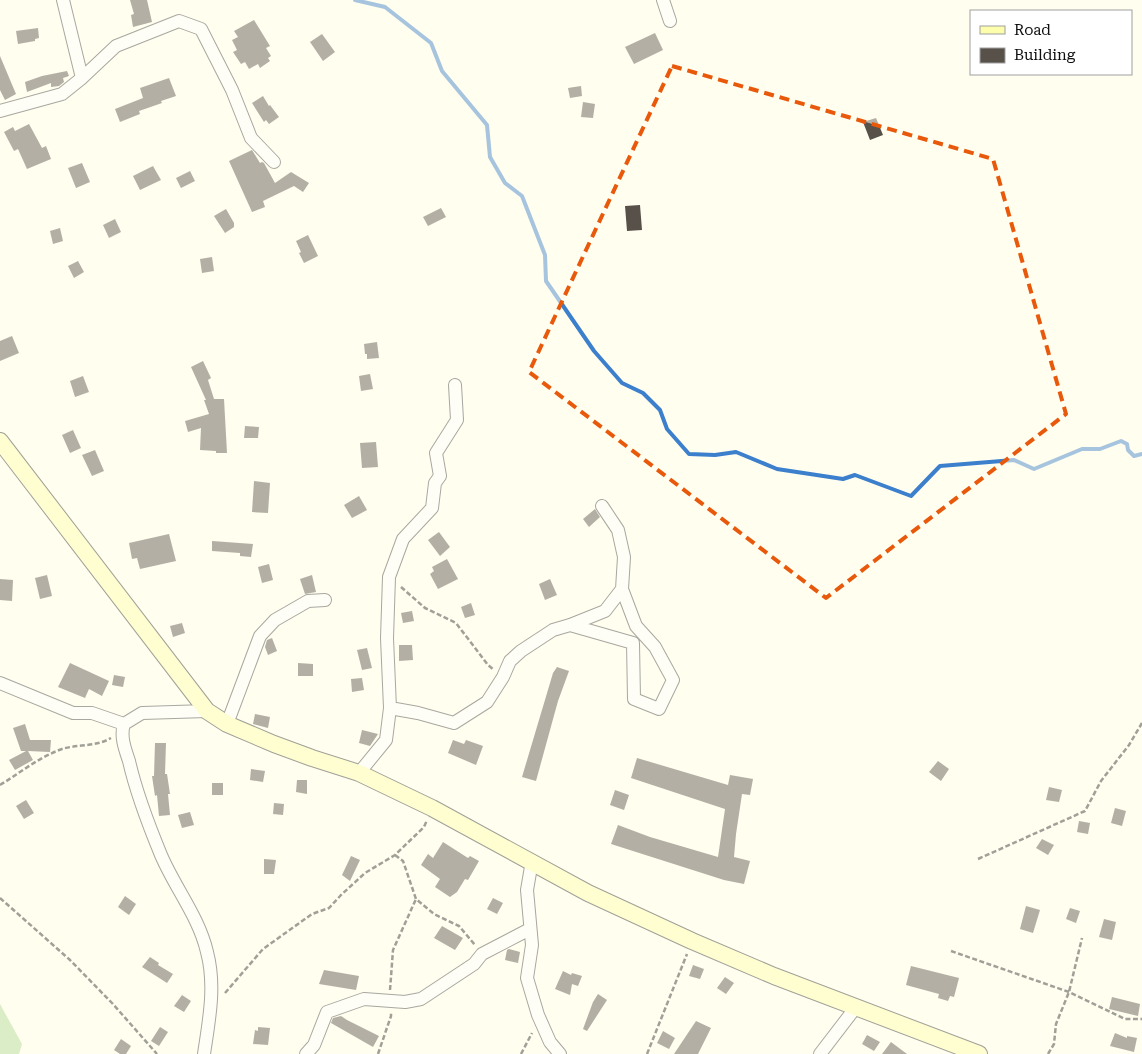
<svg xmlns="http://www.w3.org/2000/svg" width="1142" height="1054" font-family="'Roboto Serif',serif">
  <style>
    .forest { fill: #adda98 }
    .lines { fill: none; stroke-linecap: round; stroke-linejoin: round }
    .stream { stroke: #3c7fcc; stroke-width: 4 }
    .building { fill: #57514a }
    .street-casing { stroke: #414141; stroke-width: 14 }
    .secondary-casing { stroke: #303030; stroke-width: 18 }
    .path { stroke: #303030; stroke-width: 2.5; stroke-dasharray: 5 2.5; stroke-linecap: butt }
    .street { stroke: #fff; stroke-width: 12 }
    .secondary { stroke: #fcfeab; stroke-width: 16 }
    .marked { fill: none; stroke: #e8590c; stroke-width: 4; stroke-dasharray: 10 6; stroke-linejoin: round }
  </style>
  <rect width="100%" height="100%" fill="#fffeef"/>
  <path class="forest" d="M0,1004L22,1044L19,1054H0Z"/>
  <g class="lines">
    <path class="stream" d="M355,0L385,7L431,43L442,71L487,125L490,157L505,183L522,196L545,255L546,281L594,351L622,383L643,393L660,410L667,429L689,454L715,455L736,452L777,469L843,479L855,475L911,496L940,466L1014,460L1034,469L1082,449H1100L1121,441L1127,444L1128,450L1134,456L1142,454"/>
  </g>
  <path class="building" d="M130,0H147L152,22L133,27L131,15L134,14Z
    M254,20L270,46L266,48L271,56L268,58L270,61L260,68L258,64L249,69L245,62L241,64L233,52L237,50L232,40L238,37L234,31Z
    M38,28L39,38L35,39V41L18,44L16,31Z
    M655,33L663,50L634,64L625,47Z
    M322,34L335,52L323,61L310,42Z
    M0,56L16,94L5,100L0,90Z
    M67,71L69,76L63,78L64,82L59,86L51,87V83L27,92L25,82L42,76Z
    M169,78L176,96L161,101L162,103L139,111L140,114L120,122L115,109L143,98L140,88Z
    M581,86L582,96L570,98L568,88Z
    M263,96L269,106L270,105L279,117L269,124L266,120L264,122L252,103Z
    M583,102L595,104L593,118L581,117Z
    M876,118L883,135L870,140L863,122Z
    M29,124L42,148L46,146L51,159L27,169L18,149L14,151L4,132L13,127L15,131Z
    M252,150L260,163L262,162L264,163L275,183L291,172L309,183L303,192L294,186L263,201L265,207L252,212L229,161Z
    M82,163L90,182L76,188L68,168Z
    M153,166L161,180L140,190L133,176Z
    M190,171L195,181L181,188L176,178Z
    M640,205L642,230L627,231L625,206Z
    M441,208L446,217L428,226L423,217Z
    M226,209L234,223V227L225,233L214,216Z
    M115,219L121,232L109,238L103,225Z
    M60,228L63,241L53,244L50,231Z
    M308,235L318,256L304,263L299,253L301,252L296,241Z
    M212,257L214,271L202,273L200,259Z
    M78,261L84,272L74,278L68,266Z
    M12,336L19,353L0,361V341Z
    M377,342L379,358L367,359V354H365L364,344Z
    M203,361L211,378L208,380L214,399H224L227,453H216V451L200,450L201,428L188,432L185,421L209,414L204,400H206L191,367Z
    M370,374L373,389L361,391L359,376Z
    M83,376L89,392L75,397L70,381Z
    M245,426L259,427L258,438H244Z
    M73,430L81,448L70,453L62,435Z
    M376,442L378,467L362,468L360,443Z
    M95,450L104,471L92,476L82,455Z
    M254,481L270,483L268,513L252,512Z
    M359,496L367,510L352,518L344,505Z
    M595,509L600,517L589,527L583,519Z
    M439,532L450,547L440,556L428,540Z
    M169,534L176,561L140,569L137,558L132,559L129,543Z
    M212,541L253,544L251,557L240,556V553L212,551Z
    M447,559L458,579L438,589L430,574L434,571L432,567Z
    M269,564L273,580L262,583L258,567Z
    M47,575L52,596L40,599L35,578Z
    M312,575L316,592L305,594L300,579Z
    M0,579L13,580L12,601L0,600Z
    M550,579L557,595L545,600L539,584Z
    M471,603L475,615L465,618L461,607Z
    M412,611L414,621L403,623L401,613Z
    M182,623L185,633L173,637L170,626Z
    M272,638L277,651L268,655L265,647L267,640Z
    M399,645H412L413,660L399,661Z
    M367,648L372,668L362,670L357,650Z
    M70,663L109,681L102,696L89,689L85,698L58,687Z
    M298,663L313,664V676H298Z
    M557,667L569,671L558,701L536,781L522,777L553,673Z
    M114,675L125,677L123,687L112,685Z
    M362,678L364,690L352,692L351,679Z
    M255,714L270,717L268,728L253,724Z
    M25,724L30,740H51L50,752L28,751L33,760L15,770L9,760L26,751H21L13,728Z
    M362,730L378,734L370,746L359,743Z
    M453,740L464,744L466,740L483,746L476,765L448,753Z
    M155,743H166L165,774H167L170,794H168L170,815L159,816L157,795L155,796L152,776H154Z
    M637,758L728,785L730,775L753,779L750,795L742,794L736,834L734,857L750,861L744,884L724,880L611,844L618,825L650,837L718,857L725,809L631,778Z
    M938,761L949,769L941,781L929,772Z
    M251,769L265,771L263,782L250,780Z
    M297,780H307V794L296,792Z
    M212,783H223V795H212Z
    M1049,787L1062,790L1059,802L1046,800Z
    M615,790L629,795L624,810L610,805Z
    M26,800L34,813L24,819L16,806Z
    M274,803L284,804L283,815L273,814Z
    M1115,808L1126,811L1122,826L1111,823Z
    M190,812L194,825L182,828L178,815Z
    M1079,821L1090,823L1088,834L1077,832Z
    M1042,839L1054,845L1048,855L1036,848Z
    M443,842L468,858L470,856L479,861L468,880L465,879L457,892L450,897L435,887L440,879L421,865L428,854L433,858Z
    M351,856L360,860L350,881L342,875Z
    M264,859L276,860L274,874H264Z
    M125,896L136,904L129,915L118,907Z
    M493,898L503,903L497,914L487,909Z
    M1026,906L1040,910L1033,933L1020,929Z
    M1070,908L1080,911L1076,923L1066,919Z
    M1104,919L1116,922L1112,940L1099,937Z
    M442,926L463,938L455,950L434,938Z
    M509,949L520,952L518,963L505,960L507,950Z
    M150,957L159,963L158,965L173,974L167,983L142,967Z
    M693,965L704,969L700,979L689,976Z
    M911,966L959,978L954,997L950,996L948,1001L938,998L939,994L906,985Z
    M324,970L359,976L356,990L319,984Z
    M563,971L571,975L572,973L582,976L578,986L572,984L570,995L555,989Z
    M725,977L734,983L726,994L717,988Z
    M598,994L607,1000L587,1031L583,1029L593,1002Z
    M182,995L191,1001L184,1012L174,1006Z
    M1112,997L1140,1004L1138,1016L1109,1009Z
    M341,1016L347,1020L379,1036L373,1047L331,1023L333,1018Z
    M696,1021L711,1028L698,1054H674Z
    M160,1027L168,1032L159,1046L151,1041Z
    M258,1027L270,1028L268,1045L253,1044L255,1030L258,1031Z
    M663,1031L675,1038L669,1049L657,1043Z
    M1115,1033L1127,1038V1036L1137,1038L1134,1052L1110,1046Z
    M867,1035L880,1042L874,1051L862,1044Z
    M121,1039L131,1046L126,1054H120L114,1050Z
    M891,1042L907,1054H882Z"/>
  <g class="lines">
    <g class="street-casing">
      <path id="street" d="M63,0L82,78
        M663,0L670,21
        M0,111L62,94L82,78L116,46L179,21L201,29L232,90L251,138L274,162
        M570,625L633,643L634,699L659,709L673,680L655,647L636,626L622,589
        M0,683L73,713H92L124,724
        M390,708L418,713L454,723L487,702L503,677L510,661L521,651L553,630L570,625L605,611L622,589L624,557L618,530L602,506
        M227,724L260,636L275,620L308,601L325,600
        M359,773L386,740L390,708L387,638L389,577L403,539L432,508L435,483L440,476L436,453L457,420L455,385
        M532,861L527,890L532,945L527,978L538,1015L550,1042L560,1054
        M204,1054C209,1020 216,986 207,952C199,917 175,888 161,855C149,826 136,792 129,761C125,749 120,736 124,724L142,713L207,711
        M306,1054L314,1045L327,1012L364,999L405,1002L421,999L474,964L482,954L530,929
        M820,1054L856,1007"/>
    </g>
    <g class="secondary-casing">
      <path id="secondary" d="M0,441L207,711L227,724L274,744L312,758L359,773L432,808L588,893L692,941L774,976L979,1054"/>
    </g>
    <path class="path" d="M401,587L425,608L456,623L488,665L494,670
      M0,785C20,773 39,757 62,749C78,744 96,747 111,738
      M395,855L403,861L416,899L434,914L459,926L475,945
      M978,859L1085,811L1101,781L1129,745L1142,723
      M0,898L70,960L112,1003L157,1054
      M951,951L1069,992L1125,1019H1142
      M390,990L393,950L416,899
      M225,993L263,949L312,914L329,908L341,895L365,873L395,855L424,827L427,820
      M378,1054L391,1016V1013
      M521,1054L532,1033
      M647,1054L687,954
      M1048,1054L1054,1044L1056,1024L1069,992L1082,938"/>
    <use href="#street" class="street"/>
    <use href="#secondary" class="secondary"/>
  </g>
  <path d="M0 0H1142V1054H0ZM672,66L993,159L1066,414L826,598L529,372Z" fill="#fffeef" fill-opacity=".55" fill-rule="evenodd"/>
  <path class="marked" d="M672,66L993,159L1066,414L826,598L529,372Z"/>
  <rect x="970" y="10" width="162" height="65" fill="#ffffff" stroke="#9f9f9f"/>
  <rect x="980" y="26" width="25" height="8" fill="#fcfeab" stroke="#9f9f9f"/>
  <text x="1014" y="35" font-size="15" fill="#0e0e0e">Road</text>
  <rect x="980" y="48" width="25" height="15" fill="#57514a" stroke="#9f9f9f"/>
  <text x="1014" y="60" font-size="15" fill="#0e0e0e">Building</text>
</svg>
